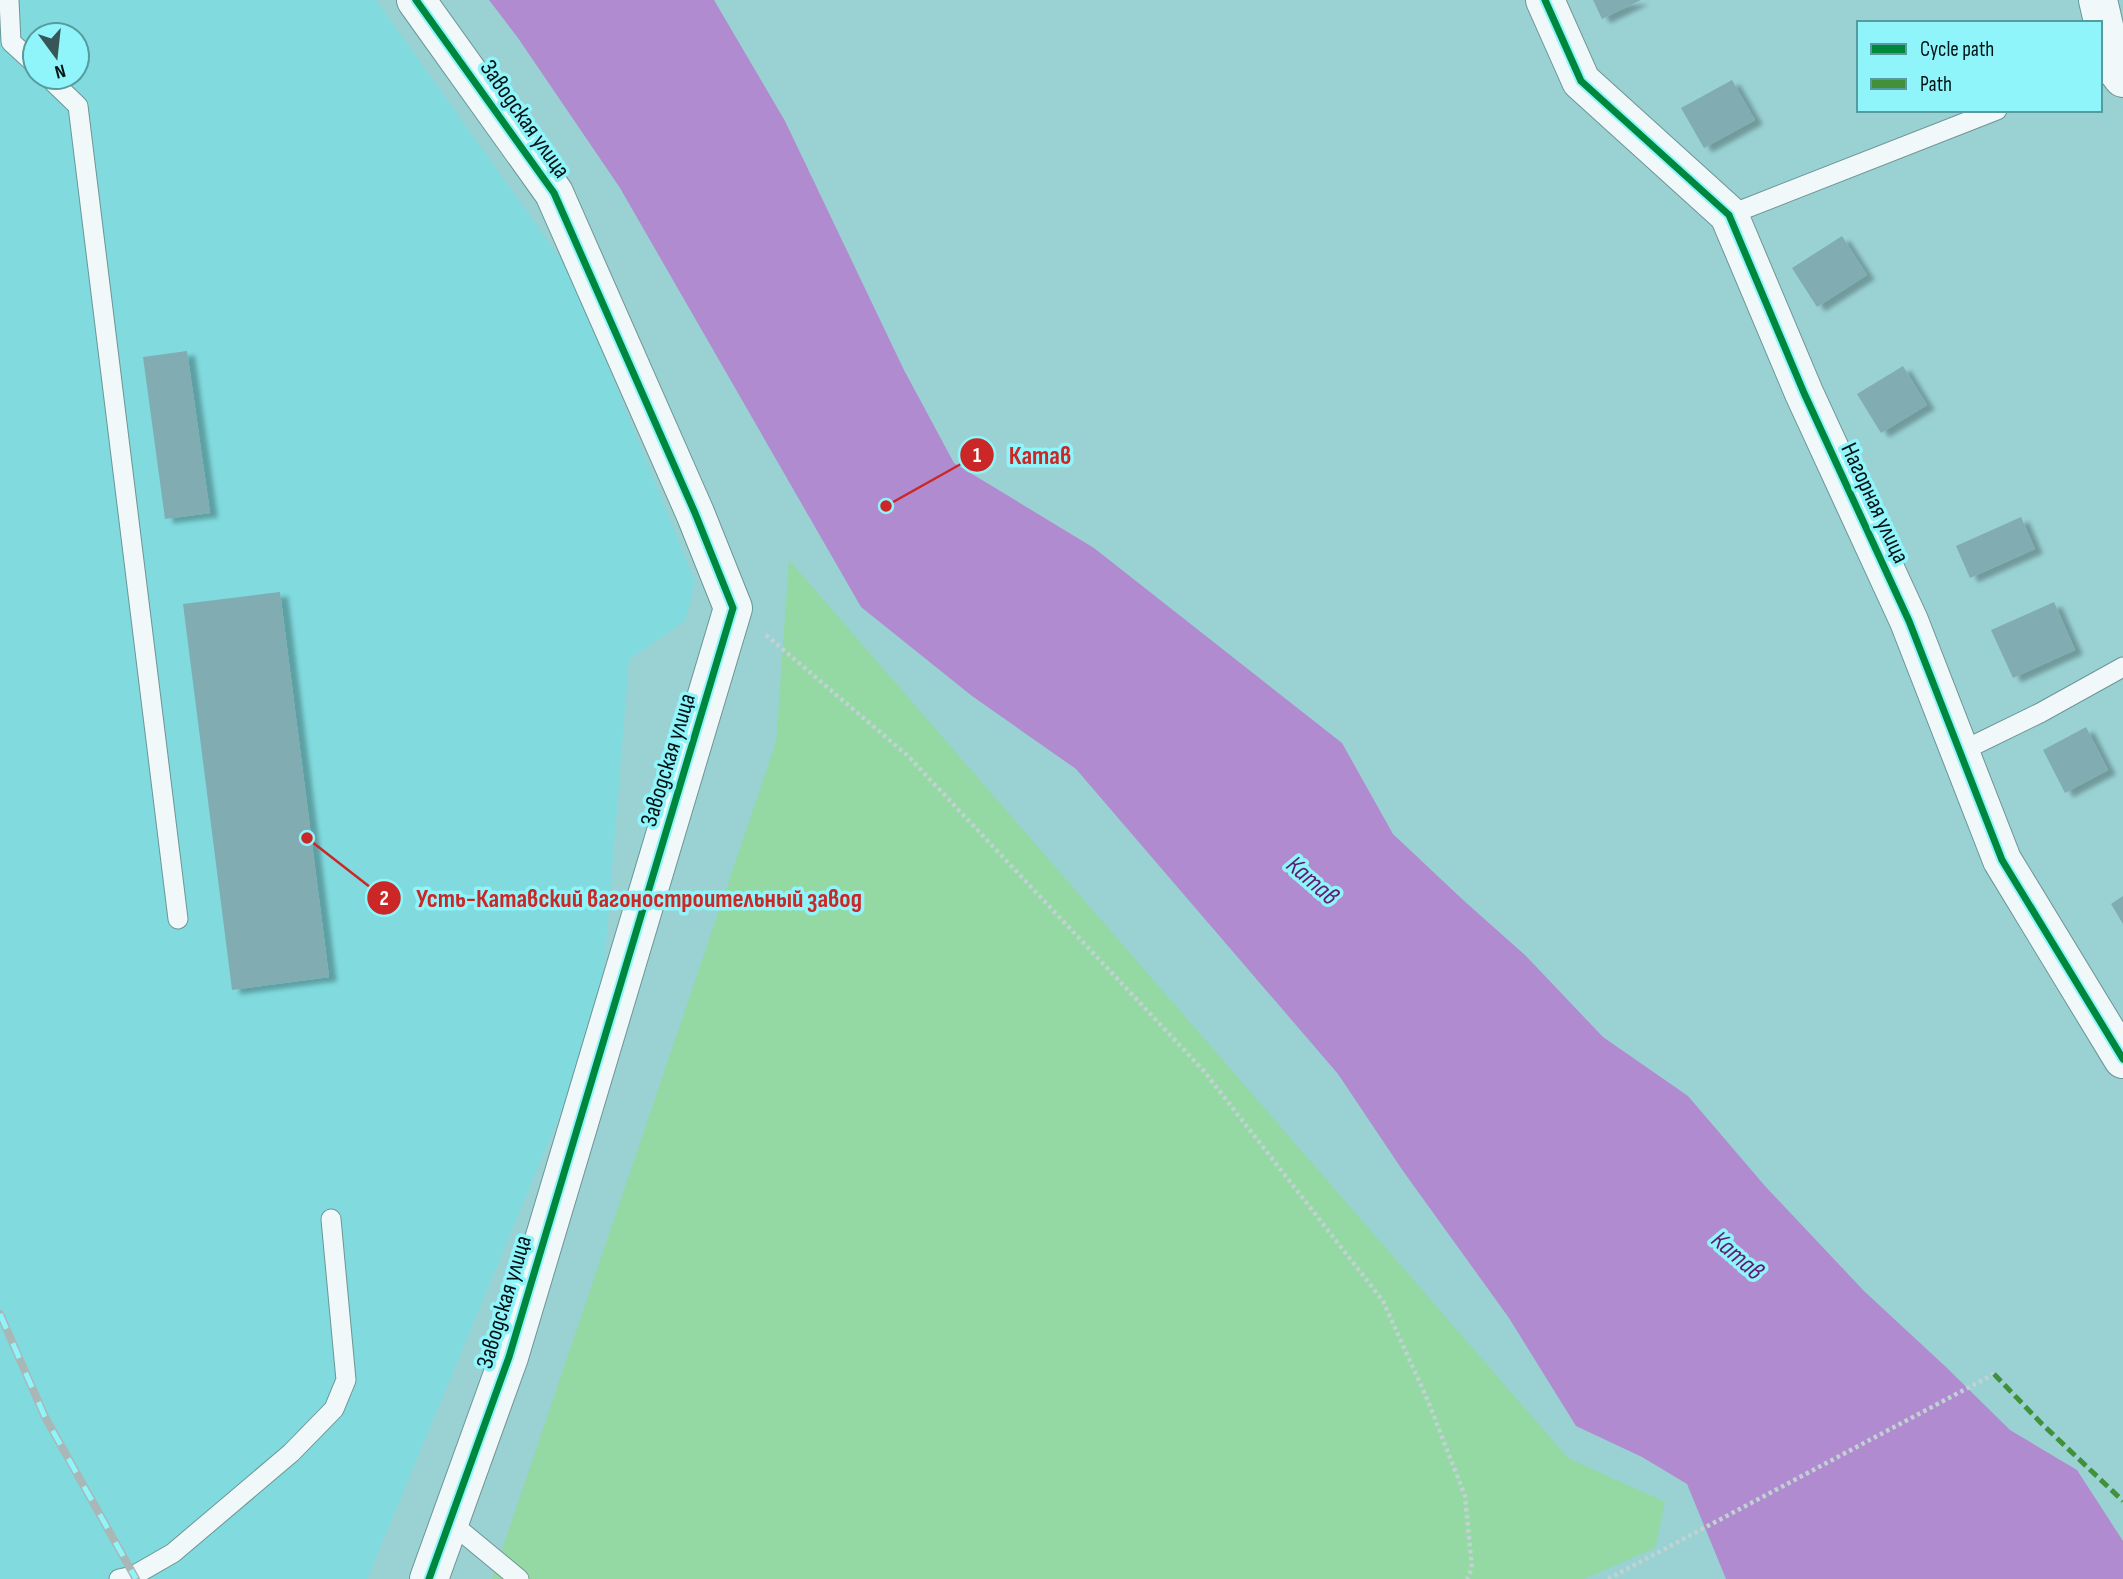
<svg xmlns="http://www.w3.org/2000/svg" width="2123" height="1579" font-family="'Sofia Sans Condensed',sans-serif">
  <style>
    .built { fill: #80dade; fill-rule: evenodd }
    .green { fill: #94d8a4 }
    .water { fill: #b18bcf }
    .building { fill: #81adb2; filter: url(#shadow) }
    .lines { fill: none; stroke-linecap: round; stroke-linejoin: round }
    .service-casing { stroke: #6c9596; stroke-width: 21 }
    .minor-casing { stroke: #6c9596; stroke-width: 40 }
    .tertiary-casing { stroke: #6c9596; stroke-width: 40 }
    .path { stroke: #c0d2d2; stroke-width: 4.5; stroke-dasharray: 3.5 3.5; stroke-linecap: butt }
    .service { stroke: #f0f8f9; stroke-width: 19 }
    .minor { stroke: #f0f8f9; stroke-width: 38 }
    .tertiary { stroke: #f0f8f9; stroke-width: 38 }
    .rail-casing { stroke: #aab7b7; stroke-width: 8 }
    .rail { stroke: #8ff5fa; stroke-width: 5; stroke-dasharray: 16; stroke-linecap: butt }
    .quiet { stroke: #42903a; stroke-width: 5; stroke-dasharray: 10 5; stroke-linecap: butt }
    .cycleway-casing { stroke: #8ff5fa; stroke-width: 11 }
    .cycleway { stroke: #00873e; stroke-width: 7 }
    .labels { text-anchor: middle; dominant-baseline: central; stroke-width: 7; stroke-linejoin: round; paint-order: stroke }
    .street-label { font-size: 24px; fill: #001314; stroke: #8ff5fa }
    .water-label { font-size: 26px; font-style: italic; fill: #621a72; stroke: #8ff5fa }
    .leader { fill: none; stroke: #cb2727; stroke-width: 2.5 }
    .callout-dot { fill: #cb2727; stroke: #8ff5fa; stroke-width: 2.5 }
    .mark-label { font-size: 21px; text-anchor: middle; font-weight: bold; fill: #fff }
    .callout-label { font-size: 26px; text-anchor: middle; font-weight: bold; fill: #cb2727; stroke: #8ff5fa; stroke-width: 7; stroke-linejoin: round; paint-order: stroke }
  </style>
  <defs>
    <filter id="shadow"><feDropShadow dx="8" dy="4.5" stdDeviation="2" flood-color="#0004"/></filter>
  </defs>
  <rect width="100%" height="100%" fill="#9ad2d4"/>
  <path class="built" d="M0,0H376L570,272L695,582L685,621L629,659L600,1018L367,1579H0ZM35,35H77V77H35Z"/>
  <path class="green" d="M789,560L1568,1458L1665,1502L1655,1548L1584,1579H492L776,742Z"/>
  <path class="water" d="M489,0H714L785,121L904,370L954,463L1094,548L1342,743L1393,834L1462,899L1526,956L1603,1037L1688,1096L1765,1186L1864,1291L1947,1368L2010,1430L2077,1470L2123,1541V1579H1726L1687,1484L1642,1457L1576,1426L1509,1318L1403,1171L1338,1074L1076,769L972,696L861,607L620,188L518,38Z"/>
  <path class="building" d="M1593,0H1641L1602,19Z
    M1732,80L1755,120L1704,148L1681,108Z
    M1842,236L1867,275L1817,307L1792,268Z
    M187,351L210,513L165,519L143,357Z
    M1903,366L1927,405L1881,433L1857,394Z
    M2021,517L2035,549L1970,578L1956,546Z
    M280,592L329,977L232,990L183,604Z
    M2054,602L2075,650L2013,678L1991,630Z
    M2086,727L2108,770L2065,793L2043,750Z
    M2123,896V924L2111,904Z"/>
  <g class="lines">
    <g class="service-casing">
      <path id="service" d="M9,0L11,42L35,64
        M48,77L78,106L178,919
        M1729,215L1997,110
        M1960,752L2040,713L2123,667
        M450,1522L519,1579
        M119,1579L133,1576L173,1553L291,1453L334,1409L346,1380L331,1219"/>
    </g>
    <g class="minor-casing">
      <path id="minor" d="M1545,0L1581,81L1729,215L1804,393L1909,621L2002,860L2123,1059
        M2098,0L2113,65L2123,78"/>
    </g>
    <g class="tertiary-casing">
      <path id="tertiary" d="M416,0L554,193L695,513L733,608L509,1357L429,1579"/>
    </g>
    <path class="path" d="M766,635L907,755L1203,1070L1383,1301L1428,1401L1465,1496L1472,1568L1467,1579
      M1608,1579L1994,1374"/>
    <use href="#service" class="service"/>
    <use href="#minor" class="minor"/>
    <use href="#tertiary" class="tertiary"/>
    <g class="rail-casing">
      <path id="rail" d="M0,1314L45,1417L136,1579"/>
    </g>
    <use href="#rail" class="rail"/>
    <path class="quiet" d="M1994,1374L2042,1424L2123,1501"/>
    <g class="cycleway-casing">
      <path id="cycleway" d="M416,0L554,193L695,513L733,608L509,1357L429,1579
        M1545,0L1581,81L1729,215L1804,393L1909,621L2002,860L2123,1059"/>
    </g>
    <use href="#cycleway" class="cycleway"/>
  </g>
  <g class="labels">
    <g class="street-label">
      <text transform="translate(525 119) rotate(55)">Заводская улица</text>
      <text transform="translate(1875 503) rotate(65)">Нагорная улица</text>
      <text transform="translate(668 760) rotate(-73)">Заводская улица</text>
      <text transform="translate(504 1302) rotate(-73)">Заводская улица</text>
    </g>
    <g class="water-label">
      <text transform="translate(1312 881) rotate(41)">Катав</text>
      <text transform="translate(1737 1256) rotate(41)">Катав</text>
    </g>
  </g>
  <path class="leader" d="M886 506L977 455M307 838L384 898"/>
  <g class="callout-dot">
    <circle cx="886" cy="506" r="7"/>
    <circle cx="307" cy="838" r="7"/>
    <circle cx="977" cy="455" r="18"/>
    <circle cx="384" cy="898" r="18"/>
  </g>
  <g class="mark-label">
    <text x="977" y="462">1</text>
    <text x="384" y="905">2</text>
  </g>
  <g class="callout-label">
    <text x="1040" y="464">Катав</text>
    <text x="639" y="907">Усть-Катавский вагоностроительный завод</text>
  </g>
  <rect x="1857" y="21" width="245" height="91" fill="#8ff5fa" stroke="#569b9e" stroke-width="2"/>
  <rect x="1871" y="44" width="35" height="10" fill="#00873e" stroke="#569b9e" stroke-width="2"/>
  <text x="1920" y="56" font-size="21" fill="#001314">Cycle path</text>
  <rect x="1871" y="79" width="35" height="10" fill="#42903a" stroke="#569b9e" stroke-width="2"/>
  <text x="1920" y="91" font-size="21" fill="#001314">Path</text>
  <g transform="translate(56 56) rotate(165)"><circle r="33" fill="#8ff5fa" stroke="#569b9e" stroke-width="2"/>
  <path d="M0-5L12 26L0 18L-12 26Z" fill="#365657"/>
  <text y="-10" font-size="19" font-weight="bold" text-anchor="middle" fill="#001314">N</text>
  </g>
</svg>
